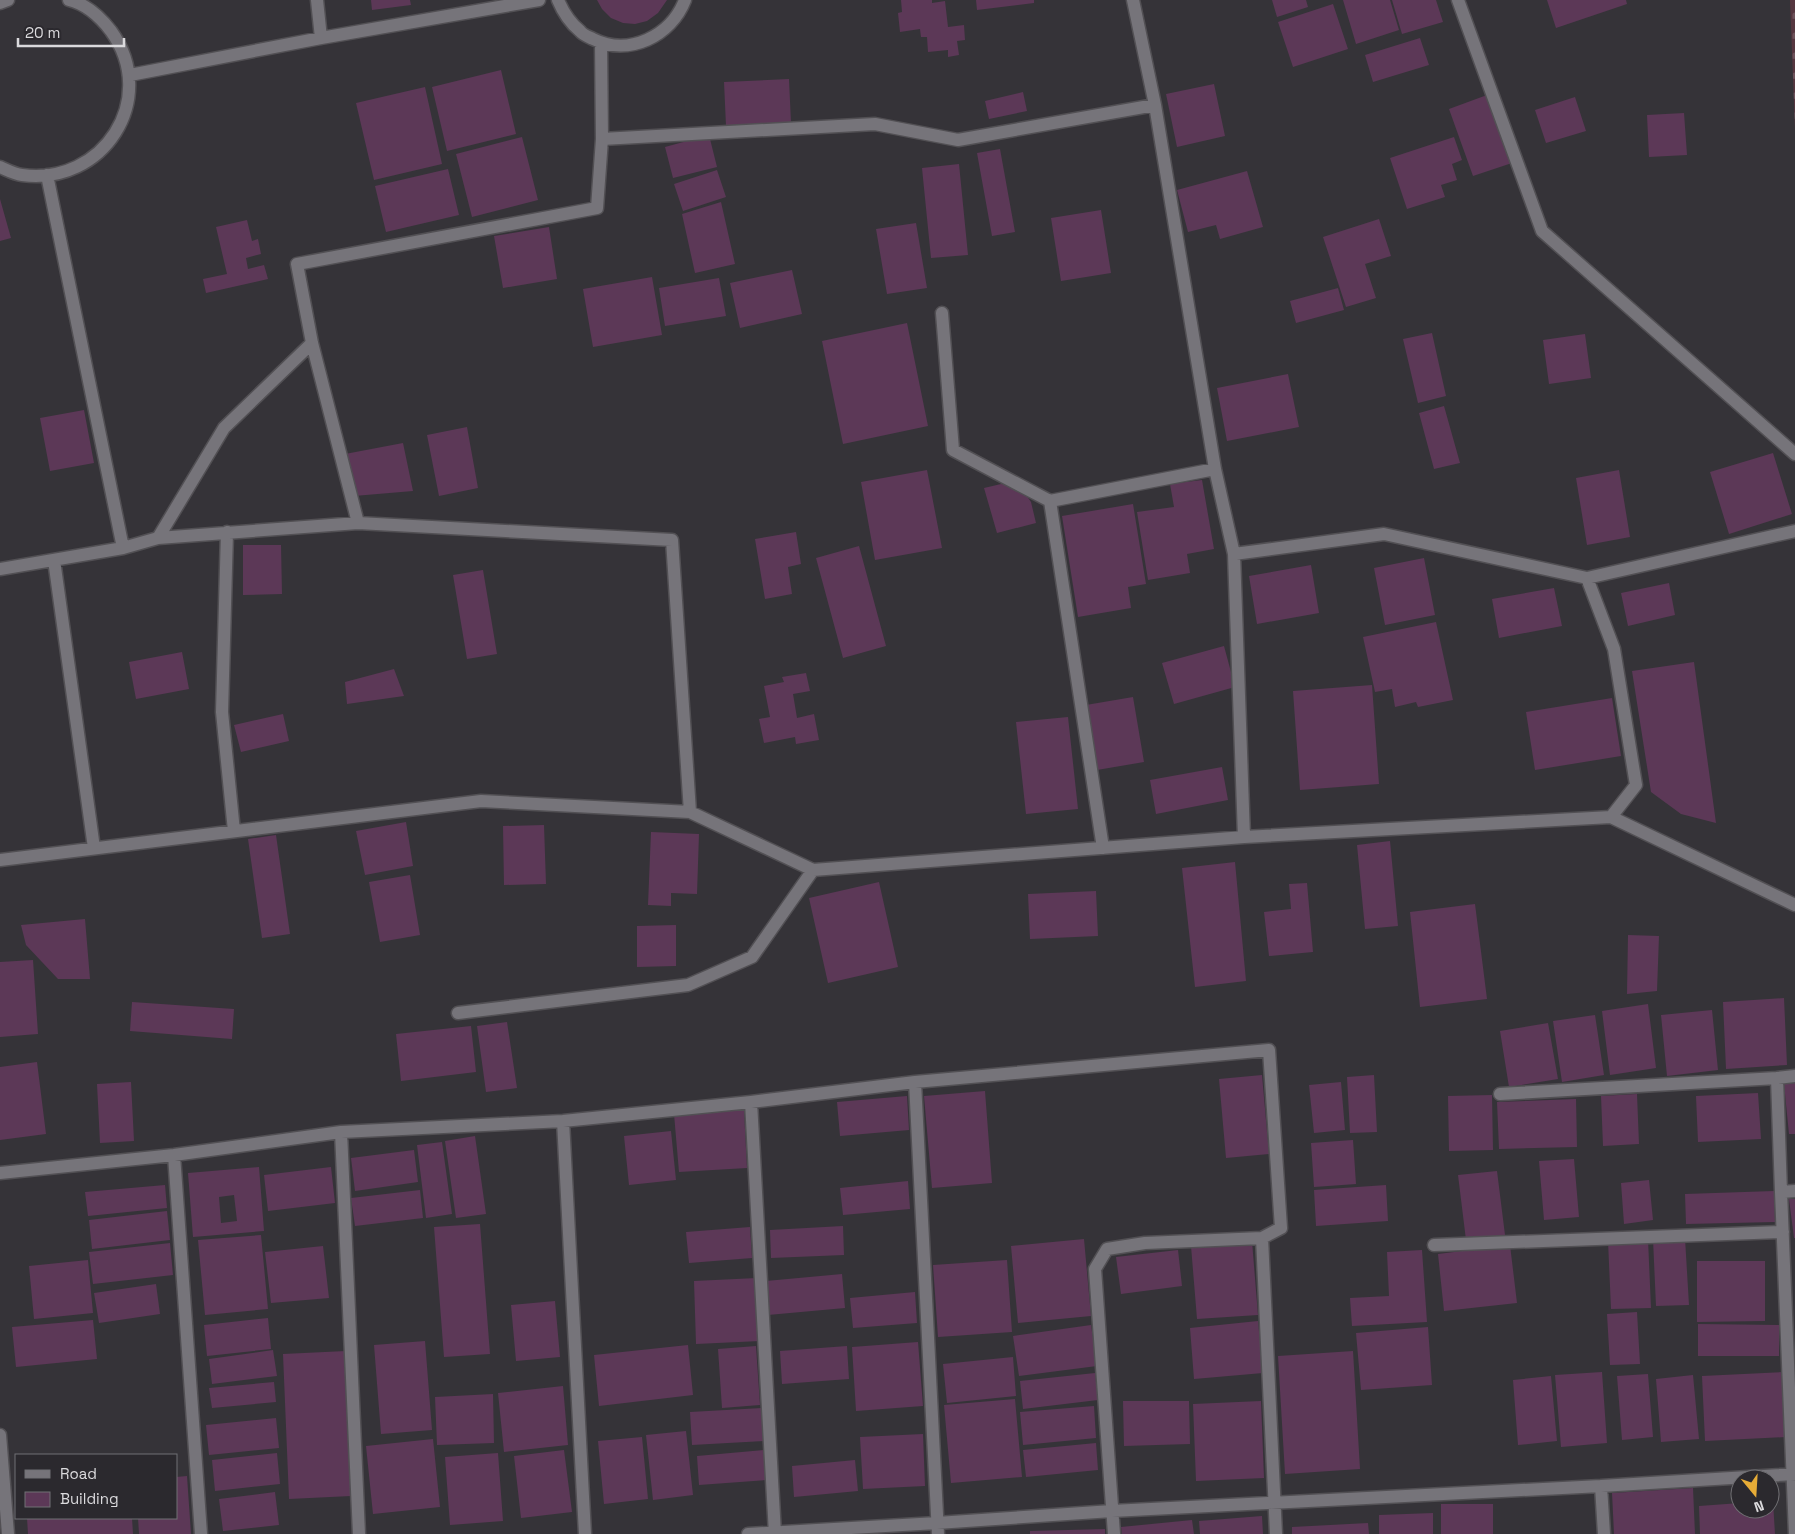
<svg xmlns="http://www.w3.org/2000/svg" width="1795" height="1534" font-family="'Space Grotesk',sans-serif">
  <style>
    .cemetery { fill: url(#cemetery-stones) }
    .building { fill: #5c3857; fill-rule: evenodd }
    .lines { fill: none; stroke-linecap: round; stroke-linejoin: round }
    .street-casing { stroke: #525054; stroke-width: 15 }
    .street { stroke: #76747a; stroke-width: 12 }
  </style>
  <defs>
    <pattern id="cemetery-stones" width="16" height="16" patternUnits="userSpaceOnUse" patternTransform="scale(1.25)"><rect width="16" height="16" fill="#55363f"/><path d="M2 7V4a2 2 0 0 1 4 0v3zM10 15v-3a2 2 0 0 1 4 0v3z" fill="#6d525a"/></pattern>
  </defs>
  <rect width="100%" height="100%" fill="#353338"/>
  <path class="cemetery" d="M1790,0H1795V130Z"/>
  <path class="building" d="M371,0H410L411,5L372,10Z
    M597,0H667L658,13L647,21L635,24L623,23L611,18L602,9Z
    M901,0H932V3L945,1L948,27L964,25L965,40L957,41L959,55L948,57V50L928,52L927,37H921L920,29L900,32L898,13L902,12Z
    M976,0H1034V3L977,10Z
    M1272,0H1306L1308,7L1277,17Z
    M1343,0H1390L1399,30L1356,44Z
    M1392,0H1436L1443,22L1402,34Z
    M1547,0H1626L1627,4L1556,28Z
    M1333,4L1348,49L1293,67L1278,22Z
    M1420,38L1429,65L1373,82L1365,55Z
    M501,70L516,134L447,151L432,87Z
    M789,79L791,123L726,126L724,82Z
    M1214,84L1225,136L1177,147L1166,94Z
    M425,87L442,164L374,180L356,103Z
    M1023,92L1027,111L989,119L985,101Z
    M1487,95L1512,163L1473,176L1449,109Z
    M1575,97L1586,131L1546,143L1535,110Z
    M1684,113L1687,155L1649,157L1647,115Z
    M709,135L717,167L673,178L665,147Z
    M522,137L538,200L472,217L456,154Z
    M1454,137L1462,160L1452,164L1457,180L1441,185L1445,197L1407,209L1390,158Z
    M1000,149L1015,232L992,236L977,153Z
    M959,164L968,255L931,258L922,168Z
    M448,169L459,215L386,232L375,186Z
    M717,170L726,197L683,211L674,184Z
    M1247,171L1263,227L1220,239L1216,225L1188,232L1177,190Z
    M0,199L11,238L0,241Z
    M721,202L735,264L695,273L682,214Z
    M1101,210L1111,273L1061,281L1051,218Z
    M1379,219L1391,256L1365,264L1376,298L1346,307L1323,237Z
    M247,220L252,241L258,239L261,254L246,258L248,269L264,265L268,279L206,293L203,279L227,274L216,227Z
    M916,223L927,288L887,294L876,229Z
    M549,227L557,279L503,288L494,236Z
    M792,270L802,314L740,328L730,283Z
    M652,277L662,335L593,347L583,289Z
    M719,278L726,316L665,326L659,288Z
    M1338,288L1344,310L1296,323L1290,301Z
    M907,323L928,426L843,444L822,341Z
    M1432,333L1446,396L1418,403L1403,339Z
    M1585,334L1591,378L1549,384L1543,340Z
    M1288,374L1299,427L1227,441L1217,388Z
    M1444,406L1460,463L1434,469L1419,413Z
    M84,410L94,463L50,471L40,418Z
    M467,427L478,488L439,496L427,435Z
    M403,443L413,491L354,496L345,454Z
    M1773,453L1792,514L1729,534L1710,472Z
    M927,470L942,548L875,560L861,482Z
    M1619,470L1630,537L1587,545L1576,478Z
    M1202,480L1214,549L1187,554L1190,573L1148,580L1137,512L1174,507L1170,484Z
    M1001,484L1020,486L1031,502L1036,523L997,533L984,488Z
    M1133,504L1146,584L1128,587L1131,608L1078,617L1062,516Z
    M796,532L801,564L788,567L792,594L765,599L755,539Z
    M243,545H281L282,594L243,595Z
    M859,546L886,646L843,658L816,558Z
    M1424,558L1435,615L1385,625L1374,568Z
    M1311,565L1319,613L1257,624L1249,576Z
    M483,570L497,654L467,659L453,575Z
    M1669,583L1675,615L1628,626L1621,593Z
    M1554,588L1562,626L1499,638L1492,599Z
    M1436,622L1453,700L1418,707L1416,702L1395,707L1392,689L1375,692L1363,637Z
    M1224,646L1235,687L1174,704L1162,663Z
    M182,652L189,689L136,699L129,662Z
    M1694,662L1716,823L1681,814L1651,792L1632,671Z
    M394,669L404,696L347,704L345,682Z
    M806,673L810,691L793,694L797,718L814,714L819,740L796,744L795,737L764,743L759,719L770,717L764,686L784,682L782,677Z
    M1372,685L1379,784L1300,790L1293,691Z
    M1133,697L1144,762L1097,770L1086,705Z
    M1612,698L1621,756L1535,770L1526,712Z
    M283,714L289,741L241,752L234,725Z
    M1068,717L1078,809L1026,814L1016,722Z
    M1222,767L1228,800L1156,814L1150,780Z
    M406,822L413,866L365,875L356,831Z
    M544,825L546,884L504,885L503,826Z
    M651,832L699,834L697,894L671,893V906L648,905Z
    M276,835L290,934L262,938L248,839Z
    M1390,841L1398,926L1365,929L1357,845Z
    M1235,862L1246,981L1195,987L1182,868Z
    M410,875L420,935L380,942L369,882Z
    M879,882L898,967L828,983L809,898Z
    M1307,883L1313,952L1269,956L1264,912L1291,909L1289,884Z
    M1096,891L1098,936L1030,939L1028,894Z
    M1475,904L1487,999L1420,1007L1410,912Z
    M85,919L90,979H58L26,945L21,925Z
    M676,925V966L637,967V926Z
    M1628,935L1659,936L1657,991L1627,994Z
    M33,960L38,1034L0,1037V962Z
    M1784,998L1787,1065L1726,1069L1723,1002Z
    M132,1002L234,1009L232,1039L130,1031Z
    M1648,1004L1656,1068L1610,1075L1602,1011Z
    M1712,1010L1718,1070L1667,1076L1661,1015Z
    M1595,1015L1604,1075L1562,1082L1553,1021Z
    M507,1022L517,1088L486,1092L477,1026Z
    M1548,1023L1558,1079L1509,1087L1500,1031Z
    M471,1026L476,1072L401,1081L396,1034Z
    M37,1062L46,1134L0,1140V1067Z
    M1262,1075L1269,1154L1226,1158L1219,1079Z
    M1374,1075L1377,1132L1350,1133L1347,1077Z
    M131,1082L134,1141L100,1143L97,1084Z
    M1341,1082L1345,1130L1314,1133L1309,1085Z
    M1795,1083V1134H1789L1784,1084Z
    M985,1091L992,1183L932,1188L924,1096Z
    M1758,1093L1761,1139L1698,1142L1696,1096Z
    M1637,1094L1639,1144L1603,1146L1601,1096Z
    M1492,1095L1493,1150L1449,1151L1448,1096Z
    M907,1096L909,1130L840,1136L837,1102Z
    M1576,1099L1577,1147L1499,1149L1497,1102Z
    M744,1110L747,1168L679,1172L674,1114Z
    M671,1131L676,1180L629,1185L624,1136Z
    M475,1136L486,1214L456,1218L445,1141Z
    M1353,1140L1356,1184L1314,1187L1311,1143Z
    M442,1142L452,1214L426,1218L417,1145Z
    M414,1150L418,1182L355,1191L351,1158Z
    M1574,1159L1579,1217L1544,1220L1539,1161Z
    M259,1167L264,1231L193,1237L188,1173ZM234,1195L237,1221L221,1223L219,1197Z
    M331,1167L335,1203L268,1211L264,1175Z
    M1497,1171L1505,1235L1466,1240L1458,1175Z
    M1649,1180L1653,1220L1624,1224L1621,1183Z
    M908,1181L910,1209L843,1215L840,1188Z
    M165,1185L167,1208L88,1216L85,1192Z
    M1386,1185L1388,1221L1316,1226L1314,1190Z
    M420,1190L423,1218L355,1226L351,1198Z
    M1774,1191L1775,1222L1686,1224L1685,1194Z
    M1789,1199H1795V1238H1794Z
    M167,1211L170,1240L92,1249L89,1220Z
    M480,1224L490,1354L444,1357L434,1227Z
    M843,1226L844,1255L771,1258L770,1230Z
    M750,1227L752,1258L689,1263L686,1232Z
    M261,1235L268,1309L205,1315L198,1240Z
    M1685,1238L1689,1305L1656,1306L1653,1239Z
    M1084,1239L1091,1316L1018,1323L1011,1246Z
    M1648,1239L1651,1308L1611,1309L1608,1241Z
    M1252,1241L1258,1315L1197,1319L1191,1246Z
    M170,1243L173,1275L93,1284L89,1252Z
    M1510,1245L1517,1303L1444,1311L1438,1254Z
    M323,1246L329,1298L271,1303L265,1252Z
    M1178,1250L1182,1286L1121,1294L1116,1257Z
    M1422,1250L1427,1322L1352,1326L1350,1298L1389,1296L1387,1252Z
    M88,1260L93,1313L34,1319L29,1266Z
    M1007,1260L1012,1332L938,1337L933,1265Z
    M1697,1261H1765V1321L1697,1322Z
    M842,1274L845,1308L768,1315L766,1281Z
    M757,1278L760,1341L696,1344L694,1281Z
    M156,1284L160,1314L99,1323L94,1293Z
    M915,1292L917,1323L853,1328L850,1298Z
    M555,1301L560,1357L516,1361L511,1305Z
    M1637,1312L1640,1364L1610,1365L1607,1314Z
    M268,1318L271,1349L207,1356L204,1325Z
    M93,1320L97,1359L16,1367L12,1327Z
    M1258,1321L1263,1373L1194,1379L1190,1328Z
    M1698,1324L1779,1325V1356H1698Z
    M1091,1325L1097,1366L1019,1376L1013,1336Z
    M1428,1327L1432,1385L1361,1390L1356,1333Z
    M425,1341L432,1430L381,1434L374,1345Z
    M918,1342L923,1406L856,1411L852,1347Z
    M688,1345L693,1395L599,1406L594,1355Z
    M756,1346L760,1405L722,1408L718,1349Z
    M847,1346L849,1379L782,1384L780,1351Z
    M273,1350L277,1376L212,1384L209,1359Z
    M346,1351L351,1496L289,1499L283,1354Z
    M1353,1351L1360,1469L1285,1474L1278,1356Z
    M1013,1357L1016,1396L947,1403L943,1364Z
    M1602,1372L1607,1443L1561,1447L1555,1375Z
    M1783,1372L1786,1437L1705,1441L1702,1376Z
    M1095,1373L1098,1400L1023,1409L1020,1381Z
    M1648,1374L1653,1437L1622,1440L1617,1376Z
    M1693,1375L1699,1439L1661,1442L1656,1379Z
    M1551,1376L1557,1441L1518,1445L1513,1380Z
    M274,1382L276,1402L212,1408L209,1388Z
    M563,1386L568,1445L504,1452L498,1393Z
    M493,1394L494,1443L437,1445L435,1397Z
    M1015,1399L1022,1477L951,1483L944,1405Z
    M1123,1401H1189L1190,1444L1124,1446Z
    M1261,1401L1264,1478L1196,1481L1193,1404Z
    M1094,1406L1096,1438L1023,1445L1020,1412Z
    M762,1408L764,1441L692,1445L690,1412Z
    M276,1418L279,1448L209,1455L206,1425Z
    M686,1431L693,1495L653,1500L646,1435Z
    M923,1434L925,1486L863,1489L860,1437Z
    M642,1437L648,1499L604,1504L598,1441Z
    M433,1439L440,1507L373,1514L366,1446Z
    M1096,1443L1098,1470L1026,1477L1023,1450Z
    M564,1450L572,1512L521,1518L514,1456Z
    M765,1450L767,1480L699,1485L697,1456Z
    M277,1453L280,1484L215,1491L212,1460Z
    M498,1453L503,1521L450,1525L445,1457Z
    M855,1460L858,1491L794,1497L792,1466Z
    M187,1476L191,1534H139L138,1518H176V1477Z
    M1693,1488L1695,1534H1614L1612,1493Z
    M275,1492L279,1525L223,1531L219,1499Z
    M1773,1501L1775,1534H1700L1699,1506L1740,1503V1509H1770V1502Z
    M1441,1504H1493V1534H1441Z
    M1433,1513V1534H1379V1515Z
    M1262,1516L1263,1534H1200L1199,1521Z
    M27,1518H132L133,1534H28Z
    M1192,1520L1194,1534H1122L1121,1527Z
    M1368,1523L1369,1534H1292V1527Z
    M1105,1529V1534H1030V1531Z"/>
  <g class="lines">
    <g class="street-casing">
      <path id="street" d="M317,0L321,38
        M558,0C563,12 569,22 580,31C583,35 589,37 593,39C629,57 671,36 685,0
        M1133,0L1155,105L1215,469L1234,554L1244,837
        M1458,0L1542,231L1795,454
        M0,3L8,0
        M130,75L321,38L539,0
        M602,139L875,124L958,140L1155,105
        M0,167C7,170 14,174 22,175C103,186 160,99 111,31C101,18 86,4 69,0
        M47,175L123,548
        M942,313L953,450L1050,501L1215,469
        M1050,501L1103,848
        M358,523L312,343L297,264L597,208L602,139L601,43
        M227,532L222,712L234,831
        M158,538L224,428L312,343
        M1234,554L1384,534L1587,578L1795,531
        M54,560L94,848
        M0,569L123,548L158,538L358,523L672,540L690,812
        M1587,578L1614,649L1636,785L1611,817
        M0,860L481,801L690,812L813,870L1244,837L1611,817L1795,905
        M458,1013L688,985L752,957L813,870
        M1777,1078L1795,1076
        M915,1082L938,1534
        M1500,1094L1777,1078L1781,1192L1795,1191
        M751,1102L775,1534
        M563,1121L585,1534
        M341,1132L359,1534
        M174,1155L201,1534
        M0,1173L174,1155L341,1132L563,1121L751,1102L915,1082L1269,1050L1281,1228L1262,1238L1276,1534
        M1781,1192L1795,1534
        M1434,1245L1783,1232
        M0,1435L8,1534
        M1601,1486L1604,1534
        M748,1534L937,1523L1112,1511L1601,1486L1795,1474
        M1114,1534L1095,1269L1107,1249L1145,1243L1262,1238"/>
    </g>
    <use href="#street" class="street"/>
  </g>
  <rect x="15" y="1454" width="162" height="65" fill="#2b292e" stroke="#717074"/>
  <rect x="25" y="1470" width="25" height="8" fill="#76747a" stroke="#717074"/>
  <text x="60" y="1479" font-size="15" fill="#dbdadd">Road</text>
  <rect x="25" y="1492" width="25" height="15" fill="#5c3857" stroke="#717074"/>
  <text x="60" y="1504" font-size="15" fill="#dbdadd">Building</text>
  <g transform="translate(1755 1494) rotate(162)"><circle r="24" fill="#2b292e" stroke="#717074"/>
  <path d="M0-4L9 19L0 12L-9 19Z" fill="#e7ac37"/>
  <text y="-8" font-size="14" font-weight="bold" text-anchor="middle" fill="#dbdadd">N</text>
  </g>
  <path d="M18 38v8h106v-8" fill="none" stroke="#dbdadd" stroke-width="2.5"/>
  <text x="25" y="38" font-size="15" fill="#dbdadd" stroke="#2b292e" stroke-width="4" paint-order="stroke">20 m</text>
</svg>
